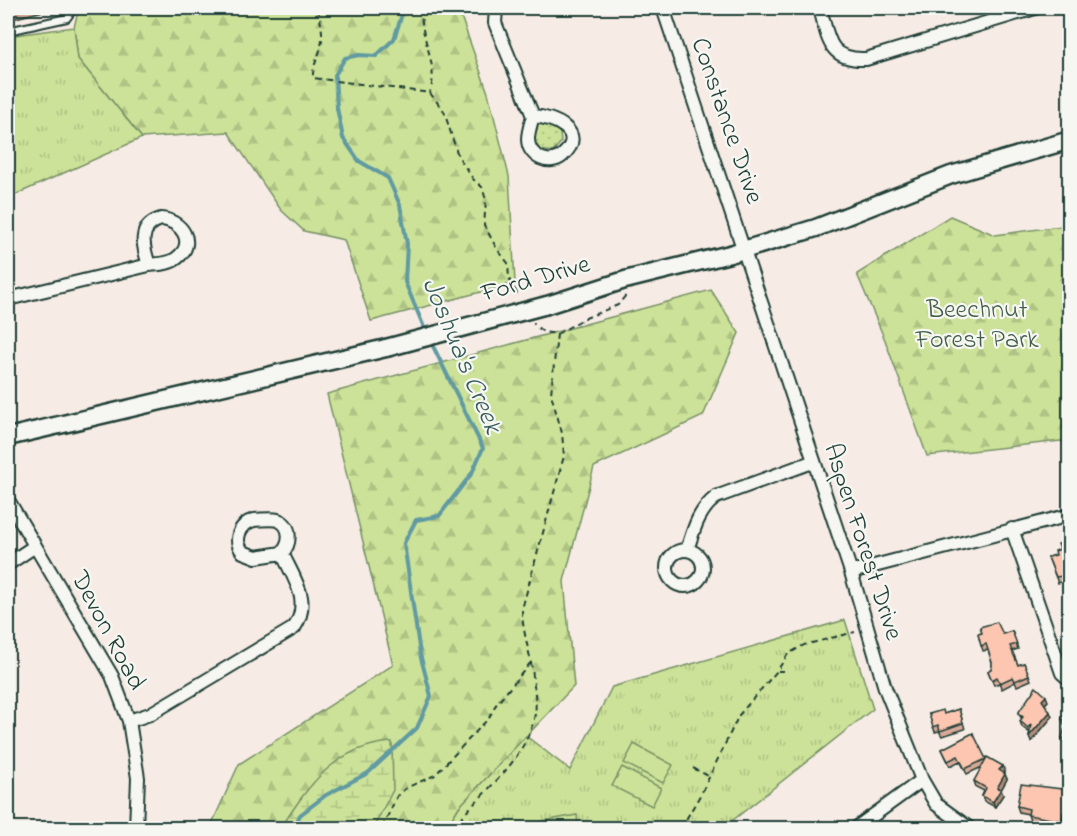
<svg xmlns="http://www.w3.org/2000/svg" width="1077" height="836" font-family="'Indie Flower',sans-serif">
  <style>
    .grass { fill: url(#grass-dots); stroke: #769066; stroke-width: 1.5 }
    .forest { fill: url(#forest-firs); stroke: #769066; stroke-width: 1.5 }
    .wetland { fill: url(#wetland-marsh); stroke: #769066; stroke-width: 1.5 }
    .park { fill: url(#park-tufts); stroke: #769066; stroke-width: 1.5 }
    .pitch { fill: #cce298; stroke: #769066; stroke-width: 1.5 }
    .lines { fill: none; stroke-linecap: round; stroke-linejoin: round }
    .stream { stroke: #609aa2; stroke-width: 4 }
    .lane-casing { stroke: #1f3d34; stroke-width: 10 }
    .street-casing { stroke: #1f3d34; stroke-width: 16 }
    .secondary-casing { stroke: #1f3d34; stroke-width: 21 }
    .path { stroke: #1f3d34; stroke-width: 2; stroke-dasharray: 6 4.5; stroke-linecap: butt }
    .lane { stroke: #f6f6f2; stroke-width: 6 }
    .street { stroke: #f6f6f2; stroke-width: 12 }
    .secondary { stroke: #f6f6f2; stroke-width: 16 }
    .secondary-bridge-casing { stroke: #1f3d34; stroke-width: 21; stroke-linecap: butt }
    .secondary-bridge { stroke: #f6f6f2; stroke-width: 16 }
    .wall { fill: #daaa98; stroke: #1f3d34; stroke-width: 1.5 }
    .shaded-wall { fill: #b18b7c; stroke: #1f3d34; stroke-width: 1.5 }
    .building { fill: #fdc6b1; stroke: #1f3d34; stroke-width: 1.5 }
    .labels { text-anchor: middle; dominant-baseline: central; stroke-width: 4.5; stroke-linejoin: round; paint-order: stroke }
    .street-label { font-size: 26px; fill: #1f3d34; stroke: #f6f6f2 }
    .park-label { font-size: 26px; fill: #425e48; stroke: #f6f6f2 }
    .water-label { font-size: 27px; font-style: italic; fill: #355c59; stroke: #f6f6f2 }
  </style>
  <defs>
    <pattern id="grass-dots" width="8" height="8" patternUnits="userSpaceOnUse" patternTransform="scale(1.5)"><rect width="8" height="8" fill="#cce298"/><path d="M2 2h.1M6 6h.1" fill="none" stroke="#afc384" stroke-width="1.8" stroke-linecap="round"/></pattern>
    <pattern id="forest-firs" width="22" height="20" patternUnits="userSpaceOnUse" patternTransform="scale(1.5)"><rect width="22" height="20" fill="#cce298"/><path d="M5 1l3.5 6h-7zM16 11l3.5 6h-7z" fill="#afc384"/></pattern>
    <pattern id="wetland-marsh" width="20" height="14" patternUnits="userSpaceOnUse" patternTransform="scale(1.5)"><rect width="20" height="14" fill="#cce298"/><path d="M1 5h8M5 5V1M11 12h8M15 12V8" fill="none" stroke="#afc384"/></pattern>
    <pattern id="park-tufts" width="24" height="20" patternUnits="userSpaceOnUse" patternTransform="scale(1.5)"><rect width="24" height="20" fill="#cce298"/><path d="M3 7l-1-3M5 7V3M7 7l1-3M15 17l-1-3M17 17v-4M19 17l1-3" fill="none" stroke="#afc384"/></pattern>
  </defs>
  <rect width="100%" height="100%" fill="#f7ece5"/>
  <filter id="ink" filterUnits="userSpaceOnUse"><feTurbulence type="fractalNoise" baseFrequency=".0167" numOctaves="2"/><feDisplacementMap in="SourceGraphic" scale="12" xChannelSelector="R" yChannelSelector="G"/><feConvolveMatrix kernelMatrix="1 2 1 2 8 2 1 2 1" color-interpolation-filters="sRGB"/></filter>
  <g filter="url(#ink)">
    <path class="grass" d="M539,123L550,125L560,133L561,142L553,152L540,150L535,143L536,126Z"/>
    <path class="forest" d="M79,8H458L488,93L509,176L515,283L371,321L344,240L304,231L281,210L228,132L142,138L78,59L74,27Z
      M950,216L995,235L1069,225V444L1061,441L927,456L885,340L857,274Z
      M711,290L739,333L703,416L594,467L564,581L574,686L459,807L446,828H210L239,764L393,665L327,394Z"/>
    <path class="wetland" d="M392,742L393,790L373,828H281C309,784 336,746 392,742Z"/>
    <path class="park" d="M74,27L78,59L142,138L8,198V36Z
      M845,620L873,709L723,828H446L459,807L526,736L570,770L612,687Z"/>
    <path class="pitch" d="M634,744L673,765L663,783L624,763Z
      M622,767L661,788L652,806L612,786Z
      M577,815L578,828H505Z"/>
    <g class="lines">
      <path class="stream" d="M404,8L394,39L376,56L359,55L345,58L335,75L337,108L343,138L359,161L388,178L400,205L407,244L405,282L426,332
        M294,828L300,815L326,795L368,773L417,728L431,696L420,654L404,543L416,520L439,516L472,473L483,448L431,342"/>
      <g class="lane-casing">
        <path id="lane" d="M8,31L67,18L74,8"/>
      </g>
      <g class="street-casing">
        <path id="street" d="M496,8L495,23L533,116
          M663,8L851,572L885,688L922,780L936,804L969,828
          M820,8C828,37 828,61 866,59L1035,8
          M533,116C553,117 588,132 563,155C550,167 528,157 528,139C528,132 531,123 533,116Z
          M161,219C181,220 197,243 177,258C170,264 158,264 149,265C143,247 137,226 161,219Z
          M8,299L149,265
          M8,500L112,676L129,721L138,778L136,828
          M254,520C261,520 271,518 278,520C292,525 291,544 282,553L256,557L243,552C233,541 239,524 254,520Z
          M1012,529L1062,673L1070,680
          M667 568a18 18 0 1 1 36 0a18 18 0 1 1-36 0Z
          M687,550C694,529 698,511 716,497L812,462
          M8,564L35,546
          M851,572L1070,515
          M129,721L150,714L294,628C312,601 294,579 282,553
          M856,828L922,780"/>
      </g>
      <g class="secondary-casing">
        <path id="secondary" d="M547,305L625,280L730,254L816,228L951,175L1070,140
          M8,437L386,348"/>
      </g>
      <path class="path" d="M318,8C320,20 324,33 321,46C319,57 312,66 313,78L430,93L444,111L458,156L473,179L482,187L486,200L484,225L497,249L508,263L509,279L519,297
        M422,8C418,37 440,63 430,92
        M83,9L97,8
        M557,334L583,319L618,305L626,295
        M778,671H787
        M693,768L710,777
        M382,828L397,796L406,788L435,775L489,718L495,706L531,662
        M453,828C482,790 525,764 535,714C537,703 534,688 533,677C531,654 522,632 522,609L564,456L562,433L551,394L557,334L543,332L533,323
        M681,828L702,792L739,715L777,671L788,654L804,645L855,632"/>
      <use href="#lane" class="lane"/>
      <use href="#street" class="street"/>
      <use href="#secondary" class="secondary"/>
      <g class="secondary-bridge-casing">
        <path id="secondary-bridge" d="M386,348L547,305"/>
      </g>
      <use href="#secondary-bridge" class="secondary-bridge"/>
    </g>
    <path class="wall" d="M8,8H55L8,20Z
      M1070,541V585L1065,586L1064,581L1058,583L1048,557L1056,555L1060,549Z
      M1012,631L1018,649L1012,651L1018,665L1024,663L1031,680L1017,686L1015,682L1002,689L999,683L994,685L990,676L988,671L992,668V662L988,650L983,651L978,634L982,633L1003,634Z
      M1048,701L1045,704L1052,717L1031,742L1029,736L1030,733L1022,727L1020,721L1022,719L1018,713Z
      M1070,708V747L1069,744L1064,743L1062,738L1066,725H1064L1062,719Z
      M959,709L965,729L942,736L939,731L935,732L929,714H944Z
      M973,733L986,760L1005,772L1003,773L1007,779L1001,790L1003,795L995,807L984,801L982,796L984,791L976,787L974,781L982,767L967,774L960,761L950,766L942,749Z
      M1070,790V818H1065L1064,826L1030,821L1028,814L1019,812L1017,806Z"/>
    <path class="shaded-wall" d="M1046,696L1048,701L1044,705L1042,700Z
      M1050,712L1052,717L1031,742L1029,736Z
      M1003,766L1005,772L1001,776L999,770Z
      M1005,774L1007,779L1001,790L1003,795L995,807L993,802L997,788Z
      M1063,813L1065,818L1064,826L1062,821Z"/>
    <path class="building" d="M1070,541V579L1063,580L1062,576L1056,577L1048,557L1056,555L1055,551L1060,549L1058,544Z
      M997,622L1003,634L1012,631L1017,644L1010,646L1018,665L1024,663L1029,675L1015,681L1013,677L1000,683L997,677L992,680L988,671L992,668V662L986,644L981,646L978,634L982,633L980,627Z
      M1036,687L1046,696L1042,700L1050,712L1029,736L1031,724L1028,728L1020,721L1023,717L1018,713Z
      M1066,707L1070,708L1069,745L1067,739L1062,738L1067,721L1062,719Z
      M959,709L963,723L940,731L938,725L933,727L929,714L943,710L944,714Z
      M973,733L986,759L965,769L958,756L948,761L942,749Z
      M987,757L1003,766L999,770L1005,774L997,788L1001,789L993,802L982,796L986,788L974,781Z
      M1021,784L1070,790V813H1063L1062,821L1028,815L1029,809L1017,806Z"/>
  </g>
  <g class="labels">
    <g class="street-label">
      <text transform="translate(726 121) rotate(71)">Constance Drive</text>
      <text transform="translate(536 280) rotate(-16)">Ford Drive</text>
      <text transform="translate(862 542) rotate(72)">Aspen Forest Drive</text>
      <text transform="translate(107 631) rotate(62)">Devon Road</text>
    </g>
    <g class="park-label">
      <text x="977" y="311">Beechnut<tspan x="977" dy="30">Forest Park</tspan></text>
    </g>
    <g class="water-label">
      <text transform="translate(461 356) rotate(67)">Joshua's Creek</text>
    </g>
  </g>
  <rect width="1077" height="836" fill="none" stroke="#f6f6f2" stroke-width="30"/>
  <rect x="15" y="15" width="1047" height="806" fill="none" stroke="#1f3d34" stroke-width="2" filter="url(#ink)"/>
</svg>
